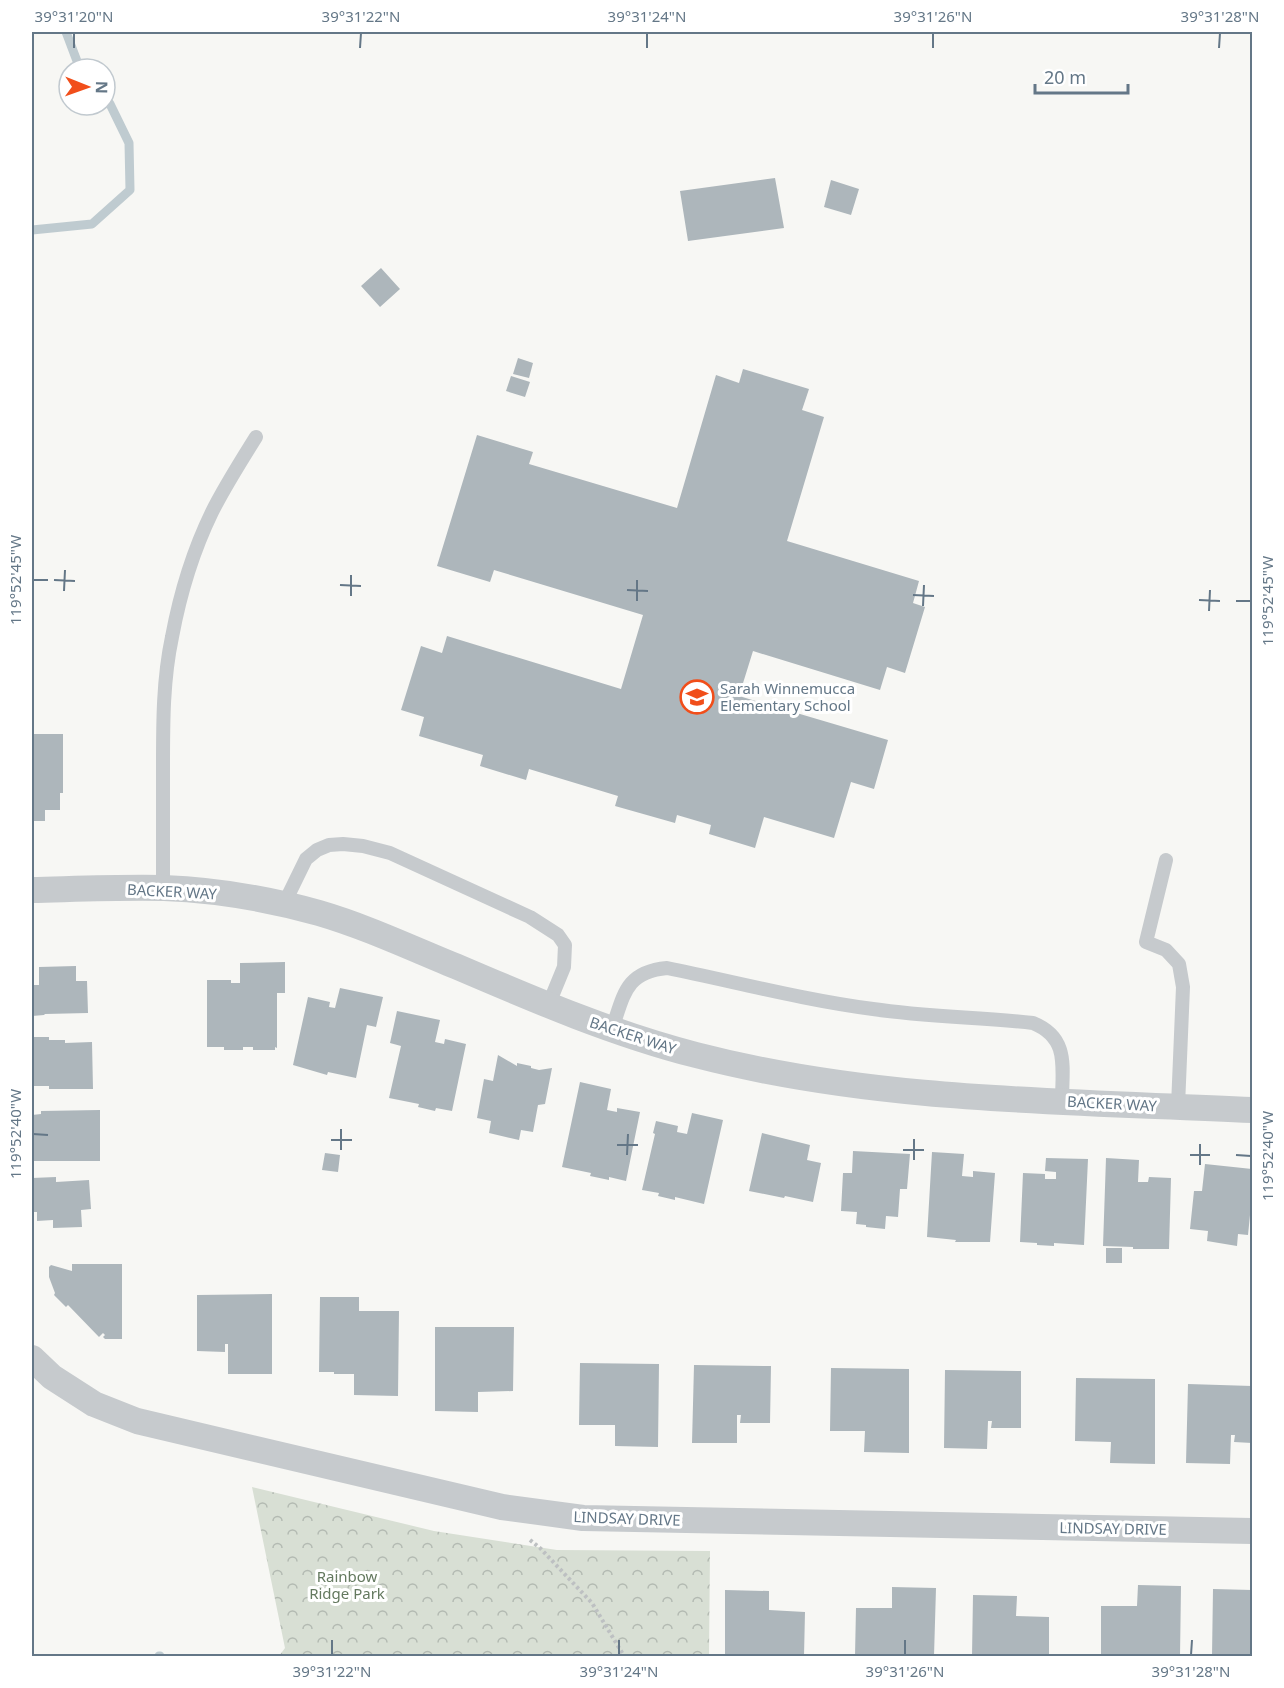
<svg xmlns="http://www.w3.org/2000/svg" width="1284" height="1688" font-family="'Noto Sans',sans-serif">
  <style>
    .forest { fill: url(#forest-crowns) }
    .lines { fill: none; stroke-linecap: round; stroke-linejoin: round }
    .stream { stroke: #bfcbd0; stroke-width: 9 }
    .building { fill: #adb6bb }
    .path { stroke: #bdc0c2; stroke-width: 4; stroke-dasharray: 3 3; stroke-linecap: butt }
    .lane { stroke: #c6cacd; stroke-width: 14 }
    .street { stroke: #c6cacd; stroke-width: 26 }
    .ticks { fill: none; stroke: #647787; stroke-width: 2 }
    .labels { text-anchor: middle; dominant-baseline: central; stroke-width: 6; stroke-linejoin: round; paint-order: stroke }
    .poi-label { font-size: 15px; fill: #647787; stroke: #fff; text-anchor: start }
    .street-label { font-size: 15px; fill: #647787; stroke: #fff }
    .park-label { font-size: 15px; fill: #64795f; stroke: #fff }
    .neatline { fill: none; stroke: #647787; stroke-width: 2 }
    .ticks-label { font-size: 15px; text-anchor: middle; fill: #647787 }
  </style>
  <defs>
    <pattern id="forest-crowns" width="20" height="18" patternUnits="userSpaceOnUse" patternTransform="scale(1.5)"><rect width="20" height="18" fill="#d8dfd4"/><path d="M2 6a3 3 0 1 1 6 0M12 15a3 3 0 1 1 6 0" fill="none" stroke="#b3bab2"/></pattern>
  </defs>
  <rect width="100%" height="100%" fill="#f7f7f4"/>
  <path class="forest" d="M252,1487L434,1531L557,1550L710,1551L709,1656H279L285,1648Z"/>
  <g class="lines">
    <path class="stream" d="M66,32L80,69
      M32,230L92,224L130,190L129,143L110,104L105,98
      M159,1656H160"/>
  </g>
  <path class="building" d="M775,178L784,228L688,241L680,191Z
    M831,180L859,189L851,215L824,207Z
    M381,268L400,289L380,307L361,286Z
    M518,358L533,363L529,378L513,374Z
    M743,369L809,389L802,410L824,417L787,541L919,581L913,603L925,607L905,673L887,667L880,690L753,651L739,696L888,740L874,789L851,782L834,838L764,817L755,848L709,834L711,825L677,815L675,823L615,806L618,796L529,769L526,780L480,766L483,755L419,736L424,717L401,710L421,646L442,653L447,636L621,689L643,615L494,570L490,582L437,566L477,435L533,452L529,464L677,508L716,375L739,383Z
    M511,376L530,382L525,397L506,391Z
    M32,734H63V793H60V810H45V821H32Z
    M285,962V993H277V1048L275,1047V1050H253V1047H243V1050H224V1047H207V980H231V983H240V963Z
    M76,966V981H87L88,1013L45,1014L44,1015L32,1016V985H39V967Z
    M340,988L383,997L376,1027L367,1025L356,1078L328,1072L327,1075L293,1065L308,997L330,1002L329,1007L335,1008Z
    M397,1011L440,1020L435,1042L444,1044L445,1039L466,1044L452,1111L436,1108L435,1111L418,1107L419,1104L389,1098L401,1046L390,1043Z
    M32,1037H49V1040H65V1043L92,1042L93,1089H49V1086H32Z
    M498,1055L517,1066V1063L531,1066V1068L539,1070L552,1068L545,1104L538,1105L533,1132L521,1130L519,1140L489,1133L491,1121L477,1118L484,1079L493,1081Z
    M580,1082L611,1089L607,1110L617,1112V1108L640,1112L626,1181L609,1177V1180L590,1176L591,1173L562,1167Z
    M100,1110V1161H32V1115L41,1114V1111Z
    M692,1113L723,1120L704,1204L675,1197V1200L658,1196L659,1193L642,1190L655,1134L653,1133L656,1121L678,1126L677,1132L687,1134Z
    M762,1133L810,1145L807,1160L821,1163L813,1202L785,1196L784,1198L749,1191Z
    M853,1151L910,1154L907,1189H900L898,1217L886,1216L885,1229L866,1227V1225L856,1224L857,1212L841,1211L843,1173H852Z
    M932,1152L964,1154L962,1176L973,1177V1171L995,1173L990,1242H955L956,1240L927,1237Z
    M325,1153L340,1155L338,1172L322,1170Z
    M1046,1158L1088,1159L1084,1245L1054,1243V1246L1037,1245V1243L1020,1242L1023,1173L1045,1174V1179H1056V1172L1045,1171Z
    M1106,1158L1139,1160L1138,1182H1148L1149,1177L1171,1178L1169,1249H1133V1247L1103,1246Z
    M1205,1164L1252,1169V1205H1251L1248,1235L1238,1234L1237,1246L1207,1241L1208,1231L1190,1229L1194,1191H1202Z
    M56,1177V1182L89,1180L91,1209L81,1210L82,1227L53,1228V1220L37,1221V1212H32V1178Z
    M1106,1248H1122V1263H1106Z
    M72,1264H122V1339H105L103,1337L105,1335L103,1333L99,1337L68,1305L66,1307L54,1295L55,1293L49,1277V1267L51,1265L72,1271Z
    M272,1294V1374H228V1344H225V1352L197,1351V1295Z
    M320,1297H359V1311H399L398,1396L354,1395V1374H334V1372H319Z
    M435,1327H514L513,1391L478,1392V1412L435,1411Z
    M580,1363L659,1364L658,1447L615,1446V1425H579Z
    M694,1365L771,1366L770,1423H740L741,1415H737V1443H692Z
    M831,1368L909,1369V1453L864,1452L865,1431H830Z
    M945,1370L1021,1371V1428H991L992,1421H988L987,1449L944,1448Z
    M1076,1378L1155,1379V1464L1110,1463L1111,1442L1075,1441Z
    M1188,1384L1252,1386V1443L1234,1442L1235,1435H1231L1230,1464L1186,1463Z
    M1138,1585L1181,1586L1180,1656H1101V1606H1137Z
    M892,1587L936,1588L934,1656H855L856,1608H892Z
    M1213,1589L1252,1590V1656H1212Z
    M725,1590L769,1591V1610L805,1612L804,1656H725Z
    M973,1595L1017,1596L1016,1616L1049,1617V1656H972Z"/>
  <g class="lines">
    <path class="path" d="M530,1540L540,1548L592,1603L624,1656"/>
    <path class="lane" d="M1166,860L1146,942L1166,950L1179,964L1183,987L1178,1106
      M163,888C163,847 163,806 163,765C163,723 163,679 172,637C180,594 193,551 212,512C225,486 241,461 256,437
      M284,904L306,859L317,850L329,845L343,844L363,846L390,853L530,917L558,935L565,945L564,967L548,1006
      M612,1029C624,995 625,972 667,968C736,982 804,1000 873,1009C926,1017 980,1017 1033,1023C1070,1038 1062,1068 1062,1101"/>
    <path class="street" d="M32,890C75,889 120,887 164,888C216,890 269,899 319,913C367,927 413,949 460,968C537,1001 614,1034 696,1055C877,1102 1066,1101 1252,1110
      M32,1358L52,1377L94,1404L137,1421L502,1507L583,1518L1252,1531"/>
  </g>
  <path class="ticks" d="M74,48V33M360,48L361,33M647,48V33M933,48V33M1219,48L1220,33M33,580H48M54,580L75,581M340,585L361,586M627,590L648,591M64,591L65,570M913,595L934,596M351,596V575M1199,600L1220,601M637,601V580M1236,601H1251M923,606L924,585M1209,611L1210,590M33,1134L48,1135M331,1140H352M617,1145H638M341,1150V1129M903,1150H924M627,1155L628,1134M1190,1155H1210M1236,1155L1251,1156M914,1160V1139M1200,1165V1144M332,1655V1640M619,1655V1640M905,1655V1640M1191,1655L1192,1640"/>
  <defs>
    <g id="school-ring" transform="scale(1.725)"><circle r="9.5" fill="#fff" stroke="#f14e1a" stroke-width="1.5"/><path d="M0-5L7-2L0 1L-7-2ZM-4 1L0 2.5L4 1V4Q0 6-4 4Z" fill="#f14e1a"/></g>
  </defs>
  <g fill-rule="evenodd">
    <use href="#school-ring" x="697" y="697"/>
  </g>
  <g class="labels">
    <g class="poi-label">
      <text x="720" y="688">Sarah Winnemucca<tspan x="720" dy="17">Elementary School</tspan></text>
    </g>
    <g class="street-label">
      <text transform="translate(172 891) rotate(3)">BACKER WAY</text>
      <text transform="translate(633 1035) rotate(18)">BACKER WAY</text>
      <text transform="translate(1112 1103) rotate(3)">BACKER WAY</text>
      <text transform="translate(627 1518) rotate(2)">LINDSAY DRIVE</text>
      <text transform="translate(1113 1528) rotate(1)">LINDSAY DRIVE</text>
    </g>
    <g class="park-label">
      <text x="347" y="1576">Rainbow<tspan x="347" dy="17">Ridge Park</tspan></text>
    </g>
  </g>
  <rect width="1284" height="1688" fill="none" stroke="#ffffff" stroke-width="66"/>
  <g transform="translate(87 87) rotate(91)"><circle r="28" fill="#ffffff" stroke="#c1c9cf" stroke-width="1.5"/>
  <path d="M0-4.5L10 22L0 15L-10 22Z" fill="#f14e1a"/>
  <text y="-9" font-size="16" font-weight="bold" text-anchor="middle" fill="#647787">N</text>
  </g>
  <path d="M1035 84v9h93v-9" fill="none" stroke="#647787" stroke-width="3"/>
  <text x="1044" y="84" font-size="18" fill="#647787" stroke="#ffffff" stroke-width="4.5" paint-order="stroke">20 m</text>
  <rect x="33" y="33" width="1218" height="1622" class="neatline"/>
  <g class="ticks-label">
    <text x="74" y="22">39°31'20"N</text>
    <text x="361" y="22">39°31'22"N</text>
    <text x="647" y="22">39°31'24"N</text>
    <text x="933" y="22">39°31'26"N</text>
    <text x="1220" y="22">39°31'28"N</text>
    <text transform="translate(16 580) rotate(-90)" y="5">119°52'45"W</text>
    <text transform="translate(1268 601) rotate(-90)" y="5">119°52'45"W</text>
    <text transform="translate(16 1134) rotate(-90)" y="5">119°52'40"W</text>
    <text transform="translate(1268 1156) rotate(-90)" y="5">119°52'40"W</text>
    <text x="332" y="1677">39°31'22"N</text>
    <text x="619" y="1677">39°31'24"N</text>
    <text x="905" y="1677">39°31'26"N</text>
    <text x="1191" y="1677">39°31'28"N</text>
  </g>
</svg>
